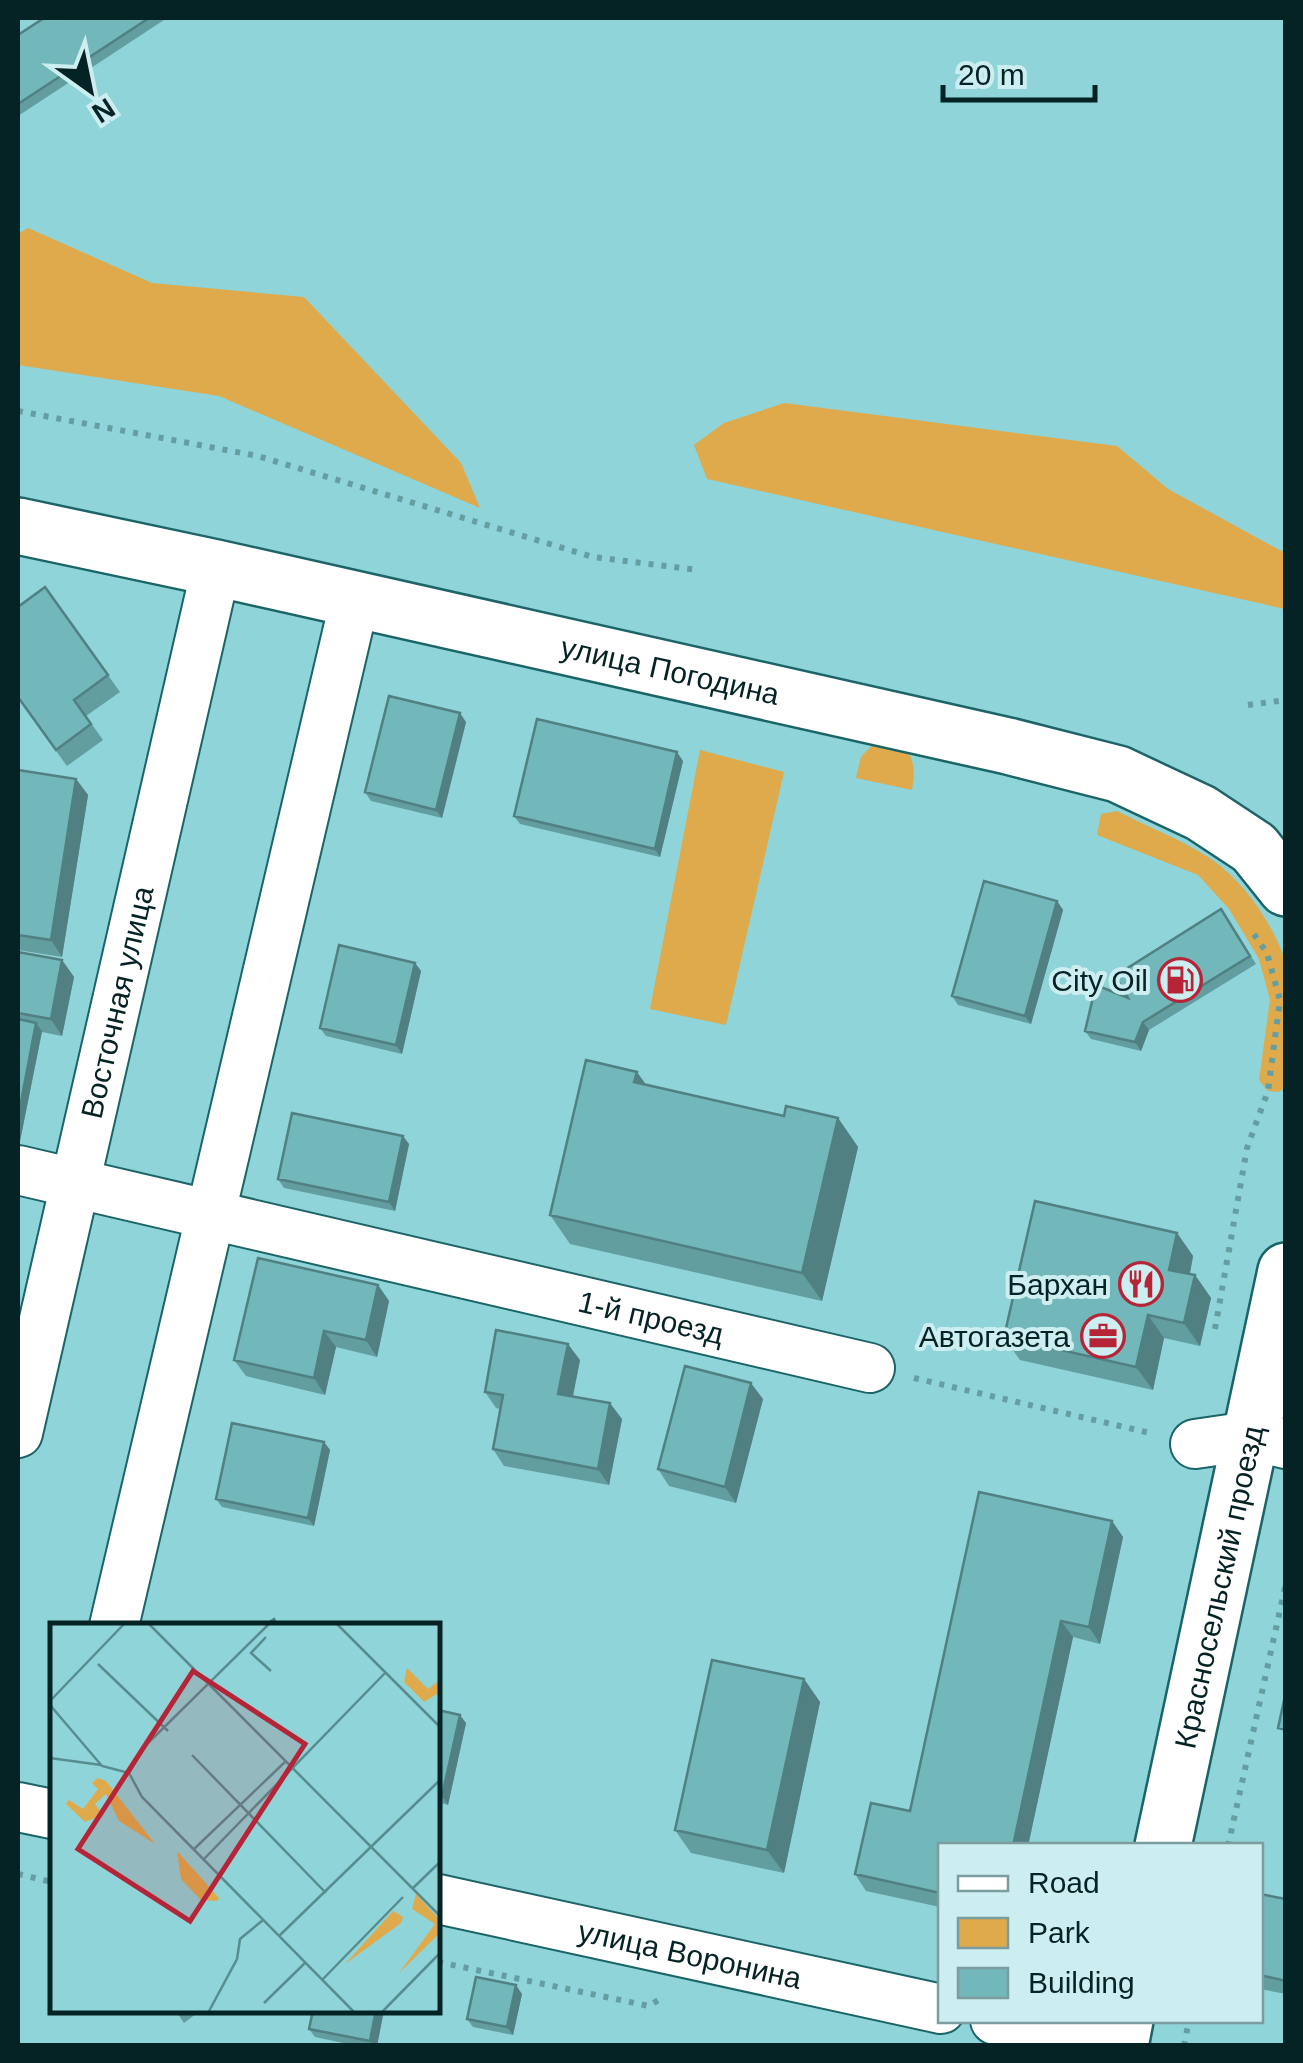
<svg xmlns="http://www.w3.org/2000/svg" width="1303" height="2063" font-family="Arial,sans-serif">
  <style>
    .green { fill: #deaa4b }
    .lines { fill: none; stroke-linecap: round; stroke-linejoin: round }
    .minor-casing { stroke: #1b6468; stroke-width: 52 }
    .tertiary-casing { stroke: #1b6468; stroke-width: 60 }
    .path { stroke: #659ea1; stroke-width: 6; stroke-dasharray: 5 8; stroke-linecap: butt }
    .minor { stroke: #fff; stroke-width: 48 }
    .tertiary { stroke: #fff; stroke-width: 55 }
    .wall { fill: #629da0 }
    .shaded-wall { fill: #508082 }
    .building { fill: #72b7ba; stroke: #508082; stroke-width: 2.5 }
    .labels { text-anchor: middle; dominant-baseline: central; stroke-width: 8; stroke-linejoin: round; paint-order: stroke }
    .street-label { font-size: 30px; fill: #052224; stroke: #cdeef0 }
    .poi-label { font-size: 30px; fill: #052224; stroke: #cdeef0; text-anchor: end }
    .inset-road { fill: none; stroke: #588d90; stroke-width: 2.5 }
    .view { fill: #b62438; fill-opacity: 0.15; stroke: #b62438; stroke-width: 5 }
    .inset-edge { fill: none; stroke: #052224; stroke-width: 5 }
  </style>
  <rect width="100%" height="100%" fill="#8fd4d8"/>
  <path class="green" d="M28,228L152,283L304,297L461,463L480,508L219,396L18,365V234Z
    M784,403L1117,446L1168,489L1285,553V609L707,479L694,445L724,423Z
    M876,741L903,744C915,759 915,771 912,790L856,778L861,757Z
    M700,750L784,772L726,1025L650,1009Z
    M1117,811C1146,826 1180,839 1208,857C1243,880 1273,923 1286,963V1086L1279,1092L1268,1091L1259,1080L1270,1000L1259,959L1229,909L1198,875L1097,835L1101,814Z"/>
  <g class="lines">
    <g class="minor-casing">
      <g id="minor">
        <path id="s1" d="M18,1170L870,1368"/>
        <path id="s2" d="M18,1433L216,568"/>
        <path d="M1195,1444L1250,1436L1286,1444"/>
        <path d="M114,1626L355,599"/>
        <path d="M18,1807L52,1814"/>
        <path id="s3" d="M438,1899L941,2009"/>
        <path d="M995,2020L1107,2046"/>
      </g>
    </g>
    <g class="tertiary-casing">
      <g id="tertiary">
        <path id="s4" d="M18,526L216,568L1008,746L1118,774L1201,813L1254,848L1286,888"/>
        <path id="s5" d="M1163,1846L1286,1271"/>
        <path d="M1120,2046L1125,2020"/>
      </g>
    </g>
    <path class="path" d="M18,411L258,456L593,557L698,570
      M1248,705L1286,700
      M1215,1329L1247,1148L1268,1091L1280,1000L1267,953L1251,930
      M914,1378L1150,1433
      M1228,1846L1286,1583
      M18,1874L52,1882
      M438,1962L649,2006L660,1999
      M1184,2046L1189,2020"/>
    <use href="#minor" class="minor"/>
    <use href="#tertiary" class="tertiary"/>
  </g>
  <path class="wall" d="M44,18H167L18,116V35Z
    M45,587L120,692L86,716L103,740L67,766L18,698Z
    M466,722L442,818L371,801L365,792Z
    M683,761L660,857L520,824L514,816Z
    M18,770L76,779L88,795L62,957L18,950Z
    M1057,901L1063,910L1031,1024L958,1005L952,996Z
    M1221,909L1256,964L1149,1030L1141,1051L1091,1039L1085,1031L1128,998Z
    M18,952L62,960L74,977L62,1036L42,1032L19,1146H18Z
    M415,963L421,971L402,1054L326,1036L320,1028Z
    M646,1085L784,1116L838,1118L858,1147L822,1301L570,1244L550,1215Z
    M409,1144L395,1211L284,1188L278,1179Z
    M1177,1233L1193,1256L1190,1274L1195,1275L1211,1298L1200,1346L1164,1338L1153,1390L1020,1360L1004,1337Z
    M378,1285L389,1301L377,1357L336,1347L325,1395L246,1376L234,1360Z
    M580,1360L573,1396L622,1419L609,1485L504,1466L493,1449L500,1409L496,1408L485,1392Z
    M763,1399L736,1503L669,1486L658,1469Z
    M324,1442L330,1450L314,1526L222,1507L216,1499Z
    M1112,1521L1123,1537L1100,1644L1073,1637L1028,1846H940V1907L866,1891L855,1874L910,1811Z
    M804,1679L820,1702L784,1873L691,1853L675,1830Z
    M438,1710L466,1723L448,1805L438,1802Z
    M1260,1894L1286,1899V1994L1260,1989Z
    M522,1994L513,2035L473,2027L467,2019Z
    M175,2010H201L184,2023Z
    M313,2010H384L377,2046H357L315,2037L309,2029Z"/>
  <path class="shaded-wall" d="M460,713L466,722L442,818L436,810Z
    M677,752L683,761L660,857L655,849Z
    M76,779L88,795L62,957L51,940Z
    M1057,901L1063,910L1031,1024L1025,1016Z
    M62,960L74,977L62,1036L51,1019Z
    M415,963L421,971L402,1054L396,1045Z
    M1143,1022L1149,1030L1141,1051L1135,1042Z
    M36,1023L42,1031L19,1146L18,1144V1118Z
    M637,1072L657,1100L634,1082Z
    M838,1118L858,1147L822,1301L802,1273Z
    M403,1136L409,1144L395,1211L389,1202Z
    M1177,1233L1193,1256L1186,1293L1169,1270Z
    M1195,1275L1211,1298L1200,1346L1184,1323Z
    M378,1285L389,1301L377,1357L366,1340Z
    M1148,1315L1164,1338L1153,1390L1136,1367Z
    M324,1331L336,1347L325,1395L314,1378Z
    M568,1344L580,1360L570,1410L558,1394Z
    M751,1383L763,1399L736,1503L725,1487Z
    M610,1403L622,1419L609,1485L598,1469Z
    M324,1442L330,1450L314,1526L308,1518Z
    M1112,1521L1123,1537L1100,1644L1089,1627Z
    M1061,1621L1073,1637L1028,1846H1013Z
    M804,1679L820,1702L784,1873L767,1850Z
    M460,1715L466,1723L448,1805L442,1796Z
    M516,1985L522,1994L513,2035L507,2027Z
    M376,2010H384L377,2046H374L370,2041Z"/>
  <path class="building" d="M44,18H149L18,104V35Z
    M45,587L108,675L74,700L91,724L56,750L18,697V607Z
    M389,696L460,713L436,810L365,792Z
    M537,719L677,752L655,849L514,816Z
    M18,770L76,779L51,940L18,935Z
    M984,881L1057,901L1025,1016L952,996Z
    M1221,909L1250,956L1143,1022L1135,1042L1085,1031L1096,985L1128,998L1115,976Z
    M339,945L415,963L396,1045L320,1028Z
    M18,952L62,960L51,1019L18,1013Z
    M18,1019L36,1023L18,1118Z
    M586,1060L637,1072L634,1082L784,1116L786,1106L838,1118L802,1273L550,1215Z
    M292,1113L403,1136L389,1202L278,1179Z
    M1035,1201L1177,1233L1169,1270L1195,1275L1184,1323L1148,1315L1136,1367L1004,1337Z
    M258,1258L378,1285L366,1340L324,1331L314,1378L234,1360Z
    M496,1330L568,1344L558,1394L610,1403L598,1469L493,1449L503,1395L485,1392Z
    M685,1366L751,1383L725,1487L658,1469Z
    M232,1423L324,1442L308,1518L216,1499Z
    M979,1492L1112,1521L1089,1627L1061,1621L1013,1846H940V1893L855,1874L871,1803L910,1811Z
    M274,1619L278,1626H264Z
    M712,1660L804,1679L767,1850L675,1830Z
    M1286,1691V1730L1278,1728Z
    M438,1710L460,1715L442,1796L438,1795Z
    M1260,1894L1286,1899V1981L1260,1975Z
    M476,1977L516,1985L507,2027L467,2019Z
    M313,2010H376L370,2041L309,2029Z"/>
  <defs>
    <g id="fuel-ring" transform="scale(2.25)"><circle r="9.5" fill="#cdeef0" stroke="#b62438" stroke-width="1.5"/><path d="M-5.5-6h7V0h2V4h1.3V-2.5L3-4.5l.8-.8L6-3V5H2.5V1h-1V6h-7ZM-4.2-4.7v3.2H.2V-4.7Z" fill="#b62438"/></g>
    <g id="restaurant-ring" transform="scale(2.25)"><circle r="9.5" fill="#cdeef0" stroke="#b62438" stroke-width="1.5"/><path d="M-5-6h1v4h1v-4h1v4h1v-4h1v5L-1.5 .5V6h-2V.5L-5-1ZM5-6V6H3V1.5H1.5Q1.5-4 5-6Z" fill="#b62438"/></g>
    <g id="office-ring" transform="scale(2.25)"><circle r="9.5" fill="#cdeef0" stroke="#b62438" stroke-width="1.5"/><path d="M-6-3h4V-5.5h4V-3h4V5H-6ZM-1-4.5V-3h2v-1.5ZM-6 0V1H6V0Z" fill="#b62438"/></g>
  </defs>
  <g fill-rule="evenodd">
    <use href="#fuel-ring" x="1180" y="980"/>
    <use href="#restaurant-ring" x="1141" y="1284"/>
    <use href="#office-ring" x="1103" y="1336"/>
  </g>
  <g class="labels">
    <g class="street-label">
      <text stroke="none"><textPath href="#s4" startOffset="668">улица Погодина</textPath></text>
      <text stroke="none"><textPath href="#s2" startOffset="442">Восточная улица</textPath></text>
      <text stroke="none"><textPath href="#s1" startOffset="650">1-й проезд</textPath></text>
      <text stroke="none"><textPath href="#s5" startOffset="265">Красносельский проезд</textPath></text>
      <text stroke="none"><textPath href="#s3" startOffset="258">улица Воронина</textPath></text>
    </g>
    <g class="poi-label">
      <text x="1148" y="980">City Oil</text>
      <text x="1108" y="1284">Бархан</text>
      <text x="1070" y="1336">Автогазета</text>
    </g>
  </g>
  <g transform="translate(50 1623)">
    <rect width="390" height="390" fill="#8fd4d8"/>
    <path d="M357,45L378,66L390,57V69L374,79L354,59ZM48,155L56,158L105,221L69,198L56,171L45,181L53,192L35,199L16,181L19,177L33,186L48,166L42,160ZM127,228L169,275L167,278L151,277L131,256ZM366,271L388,295L390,310L349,350L385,301L362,286ZM343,288L353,294L351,300L295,341Z" fill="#deaa4b"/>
    <path class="inset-road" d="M98,0L390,293M286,0L390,104M216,14L201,30L221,48M48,41L118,108M0,78L75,0M0,82L52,143L79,150M142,132L276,270M0,135L51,142M79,150L92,174L305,390M79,150L95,123L220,0M143,227L236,138M153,237L336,49M363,265L390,239M229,313L390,157M273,356L353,274M214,380L256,339M158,390L187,336L190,316L213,297M331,390L390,330"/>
    <path class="view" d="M143,48L255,121L140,298L28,226Z"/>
    <rect width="390" height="390" class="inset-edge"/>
  </g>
  <rect width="1303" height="2063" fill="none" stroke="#052224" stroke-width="40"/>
  <rect x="938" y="1843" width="325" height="180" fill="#cdeef0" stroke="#7d9c9e" stroke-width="2.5"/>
  <rect x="958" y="1876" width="50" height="15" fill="#ffffff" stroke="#7d9c9e" stroke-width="2.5"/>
  <text x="1028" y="1893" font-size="30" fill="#052224">Road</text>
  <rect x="958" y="1918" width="50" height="30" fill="#deaa4b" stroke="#7d9c9e" stroke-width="2.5"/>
  <text x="1028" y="1943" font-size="30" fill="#052224">Park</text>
  <rect x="958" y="1968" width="50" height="30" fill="#72b7ba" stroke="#7d9c9e" stroke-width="2.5"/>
  <text x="1028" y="1993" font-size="30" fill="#052224">Building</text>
  <g transform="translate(90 90) rotate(147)" stroke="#cdeef0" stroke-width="8" paint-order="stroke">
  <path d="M0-8L18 38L0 25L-18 38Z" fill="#052224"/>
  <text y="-15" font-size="28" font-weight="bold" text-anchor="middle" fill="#052224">N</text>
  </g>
  <path d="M943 85v15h152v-15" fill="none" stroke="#052224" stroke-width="5"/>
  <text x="958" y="85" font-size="30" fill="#052224" stroke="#cdeef0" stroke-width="8" paint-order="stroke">20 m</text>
</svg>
